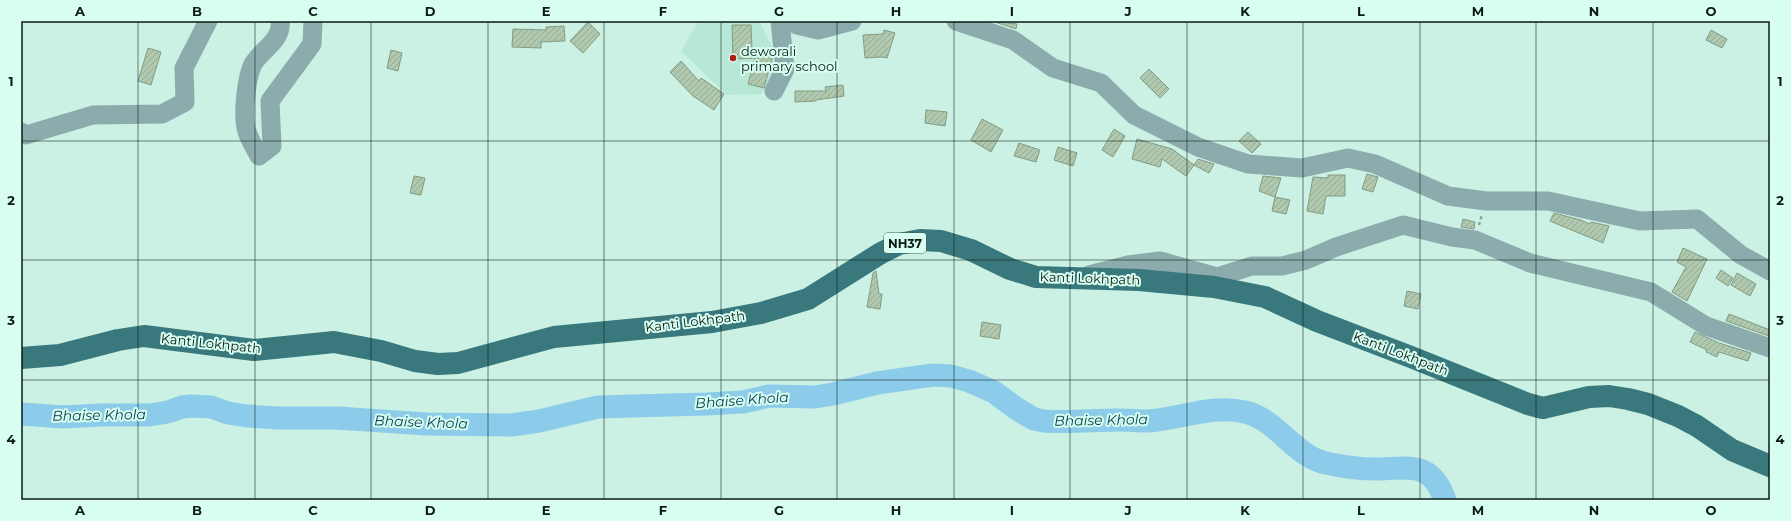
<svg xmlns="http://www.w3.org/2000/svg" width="1791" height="521" font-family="Montserrat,sans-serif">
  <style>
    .built { fill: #b7e8d7 }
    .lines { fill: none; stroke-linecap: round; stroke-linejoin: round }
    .river { stroke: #8ccbe9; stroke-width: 23 }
    .building { fill: url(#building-hatch); stroke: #839b82 }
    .path { stroke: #86a49a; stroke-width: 2.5; stroke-dasharray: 3 3; stroke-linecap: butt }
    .minor { stroke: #8babac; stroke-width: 19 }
    .major { stroke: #39787c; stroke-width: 22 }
    .grid { fill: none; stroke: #0b1a15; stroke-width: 1; stroke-opacity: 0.55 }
    .poi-dot { fill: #ad1e10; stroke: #d7fef0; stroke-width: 1.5 }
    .labels { text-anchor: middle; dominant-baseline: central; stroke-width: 4; stroke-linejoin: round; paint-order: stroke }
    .shield { fill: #d7fef0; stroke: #485e57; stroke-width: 1 }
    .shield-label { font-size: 12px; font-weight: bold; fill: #0b1a15 }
    .poi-label { font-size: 13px; fill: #0b1a15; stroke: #d7fef0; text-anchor: start }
    .street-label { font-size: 13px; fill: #0b1a15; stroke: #d7fef0 }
    .water-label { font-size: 14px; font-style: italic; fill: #094155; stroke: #d7fef0 }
    .neatline { fill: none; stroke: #0b1a15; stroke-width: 1.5 }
    .grid-label { font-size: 13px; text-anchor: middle; font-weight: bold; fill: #0b1a15 }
  </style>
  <defs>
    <pattern id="building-hatch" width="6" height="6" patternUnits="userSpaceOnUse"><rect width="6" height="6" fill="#afc8ae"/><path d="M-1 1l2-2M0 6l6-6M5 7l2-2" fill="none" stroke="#95ab95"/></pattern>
  </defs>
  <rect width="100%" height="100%" fill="#caf1e3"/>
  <path class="built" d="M699,21H759L781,64L761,94L727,95L681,51Z"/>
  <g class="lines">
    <path class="river" d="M21,414L63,417L100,415H149L168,412L182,407L191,406L211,407L228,413L247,416L279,418H337L426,424L512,425L539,421L598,407L706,404L743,402L769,396L815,397L833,394L877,383L933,375L951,376L969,381L994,392L1017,409L1034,419L1044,421C1069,423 1094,420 1120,420C1129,420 1138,421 1147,421C1180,419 1212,404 1245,412C1278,420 1294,456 1326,463C1343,467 1359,469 1377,469C1410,468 1431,461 1445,500"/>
  </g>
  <path class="building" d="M992,21L1017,24L1016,29Z
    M588,22L600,34L583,53L570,41Z
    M732,25H751L752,49L773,55L764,88L748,84L755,58L733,59Z
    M564,26L565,41L541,42V48L512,47L513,29L546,30V27Z
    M884,30L895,33L887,58L882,57L865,58L863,35L883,34Z
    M1711,30L1727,39L1722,48L1706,40Z
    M148,48L161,52L151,85L138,81Z
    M391,50L402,53L398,71L387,68Z
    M681,61L699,81L701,78L724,94L714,110L693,96L670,72Z
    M1149,69L1169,89L1160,98L1140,78Z
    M843,85L844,96L816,100V101L795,102V91H826L825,87Z
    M926,110L947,112L945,126L925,123Z
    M982,119L1003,130L991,152L971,140Z
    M1114,129L1125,136L1113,157L1102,150Z
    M1248,132L1261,144L1252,153L1239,141Z
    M1137,139L1172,149L1194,165L1186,176L1162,159L1160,167L1132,159Z
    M1019,143L1040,150L1036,162L1014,156Z
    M1058,147L1077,153L1073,166L1054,160Z
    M1198,159L1214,164L1209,173L1194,165Z
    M1367,174L1378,177L1373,192L1362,189Z
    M1328,175H1345V196H1326L1323,214L1307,211L1313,177L1328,178Z
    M414,176L425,178L421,195L410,193Z
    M1263,176L1281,178L1275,197L1259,191Z
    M1275,197L1290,200L1286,214L1272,211Z
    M1554,213L1581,220L1590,224L1591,222L1609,226L1603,243L1550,221Z
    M1463,219L1475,222L1474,229L1461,227Z
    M1683,248L1707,259L1687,301L1672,292L1686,267L1677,262Z
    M1721,270L1733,278L1728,286L1716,278Z
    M876,271L879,294H882L880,309L867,307L873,273Z
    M1737,273L1756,284L1750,296L1731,285Z
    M1407,291L1421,294L1418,309L1404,306Z
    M1729,314L1770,330L1769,336L1726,321Z
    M982,322L1001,325L999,339L980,336Z
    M1695,332L1719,343L1751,353L1748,361L1719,352L1717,357L1706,352L1707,350L1690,342Z"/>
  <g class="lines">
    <path class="path" d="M1479,225L1482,215"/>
    <path class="minor" d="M280,21C283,40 261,50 253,64C246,78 243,114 246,128C248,138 255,148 259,156L272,146L270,101L312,44L313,21
      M796,21L797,25L818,30L852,21
      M956,21L1013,40L1053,68L1101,83L1134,115L1198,147L1248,164L1302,168L1348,158L1375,164L1448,196L1486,201H1548L1640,221L1697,219L1741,255L1770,271
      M774,91L785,69L780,21
      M21,132L26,135L93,115L162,114L185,102L184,68L208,21
      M1089,275L1128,265L1160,261L1217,277L1252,266H1282L1306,260L1336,247L1403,225L1452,237L1475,240L1530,263L1651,292L1706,326L1770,348"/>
    <path class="major" d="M21,358L60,355L118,340L144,336L254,350L334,342L381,351L415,361L438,364L458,363L554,337L712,322L761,313L808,299L881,253L899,244L920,240L941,241L971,250L1010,269L1036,277L1139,280L1214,287L1265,297L1317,321L1411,357L1528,404L1543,408L1589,397L1609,396L1628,399L1648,404L1678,416L1697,426L1732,450L1770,466"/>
  </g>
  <path class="grid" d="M138,21V500M255,21V500M371,21V500M488,21V500M604,21V500M721,21V500M837,21V500M954,21V500M1070,21V500M1187,21V500M1303,21V500M1420,21V500M1536,21V500M1653,21V500M21,141H1770M21,260H1770M21,380H1770"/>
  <circle class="poi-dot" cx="733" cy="58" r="4"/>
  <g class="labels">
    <rect class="shield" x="884" y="233" width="42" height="20" rx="3"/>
    <g class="shield-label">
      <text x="905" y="243">NH37</text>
    </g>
    <g class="poi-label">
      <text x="741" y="51">deworali<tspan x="741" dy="15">primary school</tspan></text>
    </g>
    <g class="street-label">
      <text transform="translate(1090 278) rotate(2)">Kanti Lokhpath</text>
      <text transform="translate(695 321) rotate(-7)">Kanti Lokhpath</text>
      <text transform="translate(211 343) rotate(6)">Kanti Lokhpath</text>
      <text transform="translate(1401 353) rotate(21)">Kanti Lokhpath</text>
    </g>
    <g class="water-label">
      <text transform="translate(742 400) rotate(-4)">Bhaise Khola</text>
      <text transform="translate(99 415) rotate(-1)">Bhaise Khola</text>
      <text transform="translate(1101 420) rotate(-1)">Bhaise Khola</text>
      <text transform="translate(421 422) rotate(2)">Bhaise Khola</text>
    </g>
  </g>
  <rect width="1791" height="521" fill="none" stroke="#d7fef0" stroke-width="44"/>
  <rect x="22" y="22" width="1747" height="477" class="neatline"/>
  <g class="grid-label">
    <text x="80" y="16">A</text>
    <text x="197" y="16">B</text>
    <text x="313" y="16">C</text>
    <text x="430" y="16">D</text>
    <text x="546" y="16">E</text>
    <text x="663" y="16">F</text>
    <text x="779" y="16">G</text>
    <text x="896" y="16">H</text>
    <text x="1012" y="16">I</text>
    <text x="1128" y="16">J</text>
    <text x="1245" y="16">K</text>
    <text x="1361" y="16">L</text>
    <text x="1478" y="16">M</text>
    <text x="1594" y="16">N</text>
    <text x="1711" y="16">O</text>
    <text x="11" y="86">1</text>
    <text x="1780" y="86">1</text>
    <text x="11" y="205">2</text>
    <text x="1780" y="205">2</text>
    <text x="11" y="325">3</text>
    <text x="1780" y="325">3</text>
    <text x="11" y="444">4</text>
    <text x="1780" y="444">4</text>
    <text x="80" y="515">A</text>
    <text x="197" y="515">B</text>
    <text x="313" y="515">C</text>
    <text x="430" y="515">D</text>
    <text x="546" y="515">E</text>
    <text x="663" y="515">F</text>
    <text x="779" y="515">G</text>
    <text x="896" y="515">H</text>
    <text x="1012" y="515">I</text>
    <text x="1128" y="515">J</text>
    <text x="1245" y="515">K</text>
    <text x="1361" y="515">L</text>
    <text x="1478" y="515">M</text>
    <text x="1594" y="515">N</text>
    <text x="1711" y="515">O</text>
  </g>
</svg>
